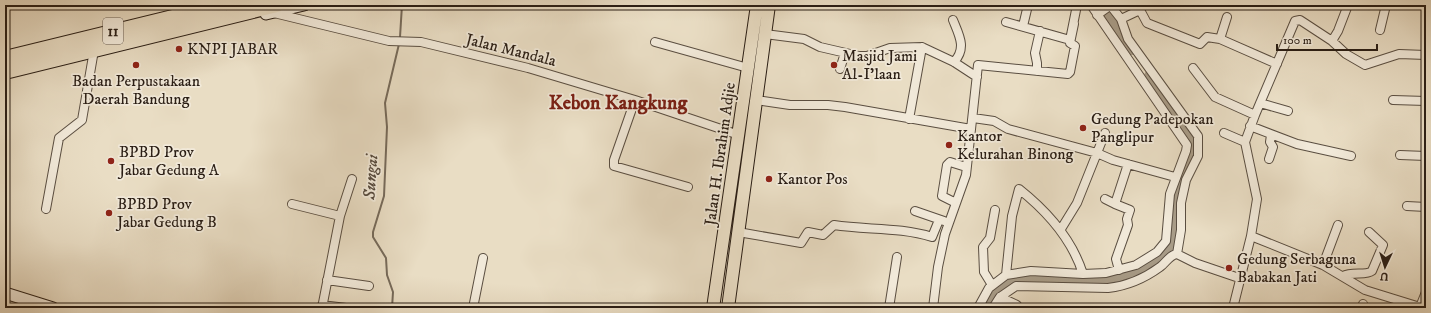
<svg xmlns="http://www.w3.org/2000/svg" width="1431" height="313" font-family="'IM FELL DW Pica',serif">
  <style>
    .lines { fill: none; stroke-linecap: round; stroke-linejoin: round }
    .stream { stroke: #766a5a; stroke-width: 2 }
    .river { stroke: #a89c88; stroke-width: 12 }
    .street-casing { stroke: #5a4e41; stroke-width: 10 }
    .secondary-casing { stroke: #2a1e15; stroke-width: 13 }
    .primary-casing { stroke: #2a1e15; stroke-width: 14 }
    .highway-casing { stroke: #2a1e15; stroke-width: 16 }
    .street { stroke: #f1e9d9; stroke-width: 8 }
    .secondary { stroke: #f1e9d9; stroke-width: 11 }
    .primary { stroke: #e9ddc4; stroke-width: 12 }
    .highway { stroke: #e9ddc4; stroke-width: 14 }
    .poi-dot { fill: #8f2418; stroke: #f1e9d9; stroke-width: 1.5 }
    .labels { text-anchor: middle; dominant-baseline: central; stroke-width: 3.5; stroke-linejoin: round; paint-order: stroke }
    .shield { fill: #f1e9d9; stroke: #665b50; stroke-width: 1 }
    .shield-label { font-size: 15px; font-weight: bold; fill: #2a1e15 }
    .poi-label { font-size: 16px; fill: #2a1e15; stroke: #f1e9d9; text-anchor: start }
    .street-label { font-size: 16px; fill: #2a1e15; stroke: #f1e9d9 }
    .water-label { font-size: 17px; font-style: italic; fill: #564a3d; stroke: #f1e9d9 }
    .district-label { font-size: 20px; font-weight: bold; fill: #7a1f14; stroke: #f1e9d9 }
  </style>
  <rect width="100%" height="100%" fill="#e9ddc4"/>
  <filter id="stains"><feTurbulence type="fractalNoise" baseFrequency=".005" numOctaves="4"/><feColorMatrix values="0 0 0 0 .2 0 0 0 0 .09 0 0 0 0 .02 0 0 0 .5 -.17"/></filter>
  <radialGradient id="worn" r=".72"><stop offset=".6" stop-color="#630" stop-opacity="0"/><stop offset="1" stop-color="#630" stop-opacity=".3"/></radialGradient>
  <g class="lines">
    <path class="stream" d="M400,37L402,5
      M392,308L393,292L387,275L386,258L373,237V232L384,196L387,127L385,103L399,44"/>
    <path class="river" d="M1101,5L1132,49
      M985,308C991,298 996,286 1008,281C1019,276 1033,277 1044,278C1082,279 1116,286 1150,264C1156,260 1167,255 1172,248C1182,233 1174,209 1177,192C1181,172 1194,162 1193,141L1150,76"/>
    <g class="street-casing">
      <path id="street" d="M1110,5L1121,19L1128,39L1198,136V156L1186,180L1181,203V230L1177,254
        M274,13L389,41L421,42L528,68L635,100L739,135
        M1097,15L1111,5
        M1227,17L1220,39L1277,64
        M1121,19L1140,10L1147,23L1200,44L1207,37L1220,39
        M953,20C959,35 967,48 954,62
        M1006,22L1070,40L1077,5
        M1023,26L1028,5
        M1380,30L1386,5
        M765,34L804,39L820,47L859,56H867L890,48L922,47L954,62L977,77
        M1332,41L1338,31L1348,5
        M655,42L748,68
        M1193,68L1215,97L1255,115
        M840,69L845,53
        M1037,71V63L1035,53L1040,31
        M635,100L614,160V166L688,187
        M756,100L790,105H828L845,107L971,129
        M1393,100L1426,101
        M1260,103L1288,111
        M973,118L994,121L1008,129L1097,153L1113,160L1175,177
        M909,119L922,47
        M1250,126L1297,144L1351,156
        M1224,133L1245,142
        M1400,155L1426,156
        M1269,159L1273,147L1270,142L1271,135
        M1105,199L1115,204
        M956,203L942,196L947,165L950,162L966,167
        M292,204L340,216
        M1407,206L1426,207
        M46,209L59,138L82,120L93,56
        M915,211L944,221
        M1061,229L1077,203L1105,133
        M738,232L801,243L808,232L823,235L834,225C867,230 900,227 932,237L939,220
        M1251,236L1323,265L1365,290L1420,307L1426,292
        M1177,254L1195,263L1239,278
        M1323,265L1338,225
        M1119,270L1116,259L1128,225L1127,219L1130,210L1115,204L1128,164
        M1006,275L1012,216L1019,189C1048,212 1072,239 1083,274
        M1343,276C1352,271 1366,276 1372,271L1383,245L1369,232
        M327,280L369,286
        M992,285L984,272L983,247L990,238L995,210
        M1000,297L1017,305
        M322,305L346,308
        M322,308L340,216L352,179
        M473,308L483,258
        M889,308L897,257
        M933,308L938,267L945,234L966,175L978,65L1068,74L1070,72L1075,46L1070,43L1074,24
        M978,308L989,288L1006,275L1031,271L1083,274L1106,273L1136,265L1157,252L1166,241L1170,194L1186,151L1187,145L1091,5
        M993,308L1000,297L1016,286L1108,288C1126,286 1145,278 1160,267C1166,263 1169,255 1177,254
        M1233,308L1251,236L1257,199L1245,142L1255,115L1295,21L1300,20L1332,41L1346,54L1365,65L1399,54L1426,55
        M1362,308L1363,304"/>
    </g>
    <g class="secondary-casing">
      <path id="secondary" d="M266,14L304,5
        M5,293L53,308"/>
    </g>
    <g class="primary-casing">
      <path id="primary" d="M713,308L757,5
        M728,308L769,5"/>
    </g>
    <g class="highway-casing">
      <path id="highway" d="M5,58L222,5
        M5,72L277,5"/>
    </g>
    <use href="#street" class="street"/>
    <use href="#secondary" class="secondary"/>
    <use href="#primary" class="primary"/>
    <use href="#highway" class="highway"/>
  </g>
  <g class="poi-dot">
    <circle cx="179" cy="49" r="4"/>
    <circle cx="136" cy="65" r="4"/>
    <circle cx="834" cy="65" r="4"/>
    <circle cx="1083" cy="128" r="4"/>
    <circle cx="949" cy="145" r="4"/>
    <circle cx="111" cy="161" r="4"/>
    <circle cx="769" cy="179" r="4"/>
    <circle cx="109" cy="213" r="4"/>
    <circle cx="1229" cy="268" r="4"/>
  </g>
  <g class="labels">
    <rect class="shield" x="103" y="18" width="20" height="26" rx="3"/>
    <g class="shield-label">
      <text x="113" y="31">11</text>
    </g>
    <g class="poi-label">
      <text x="187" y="49">KNPI JABAR</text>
      <text x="842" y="56">Masjid Jami<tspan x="842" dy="18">Al-I'laan</tspan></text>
      <text x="136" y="81" text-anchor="middle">Badan Perpustakaan<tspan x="136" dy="18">Daerah Bandung</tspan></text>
      <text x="1091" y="119">Gedung Padepokan<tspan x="1091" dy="18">Panglipur</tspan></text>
      <text x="957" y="136">Kantor<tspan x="957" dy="18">Kelurahan Binong</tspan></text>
      <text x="119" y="152">BPBD Prov<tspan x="119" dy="18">Jabar Gedung A</tspan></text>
      <text x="777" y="179">Kantor Pos</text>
      <text x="117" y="204">BPBD Prov<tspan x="117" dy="18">Jabar Gedung B</tspan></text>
      <text x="1237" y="259">Gedung Serbaguna<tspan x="1237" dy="18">Babakan Jati</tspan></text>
    </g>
    <g class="street-label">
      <text transform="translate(511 50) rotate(14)">Jalan Mandala</text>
      <text transform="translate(720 154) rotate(-82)">Jalan H. Ibrahim Adjie</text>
    </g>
    <g class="water-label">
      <text transform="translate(371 177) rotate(-86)">Sungai</text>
    </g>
    <g class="district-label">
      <text x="618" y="103">Kebon Kangkung</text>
    </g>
  </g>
  <rect width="1431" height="313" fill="none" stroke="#e9ddc4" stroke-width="20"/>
  <rect x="6" y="6" width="1419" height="301" fill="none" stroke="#2a1e15" stroke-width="2"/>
  <rect x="10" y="10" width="1411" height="293" fill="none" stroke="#2a1e15"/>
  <g transform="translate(1385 267) rotate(184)" stroke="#f1e9d9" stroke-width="3" paint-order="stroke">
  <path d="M0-3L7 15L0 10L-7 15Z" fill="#2a1e15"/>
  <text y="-6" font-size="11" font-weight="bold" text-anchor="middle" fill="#2a1e15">U</text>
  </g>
  <path d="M1277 44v6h100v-6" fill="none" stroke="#2a1e15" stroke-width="2"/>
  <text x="1283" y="44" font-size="12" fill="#2a1e15" stroke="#f1e9d9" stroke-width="3" paint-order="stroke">100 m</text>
  <rect width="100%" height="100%" filter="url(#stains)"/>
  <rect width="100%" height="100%" fill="url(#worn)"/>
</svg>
